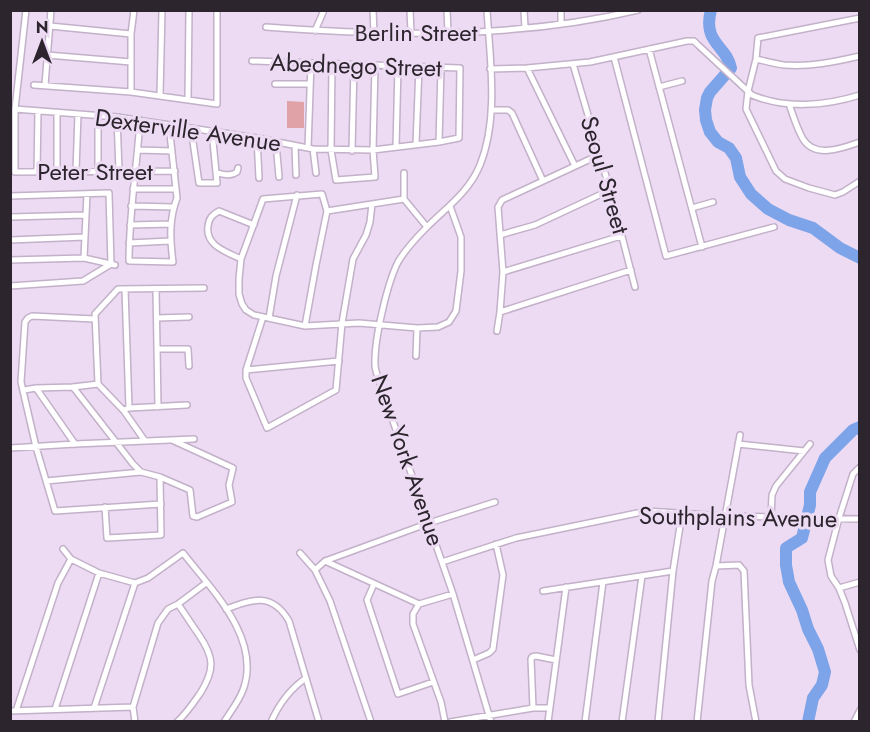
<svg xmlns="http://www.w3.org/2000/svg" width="870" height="732" font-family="Jost,sans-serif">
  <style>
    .green { fill: #e0a2a7 }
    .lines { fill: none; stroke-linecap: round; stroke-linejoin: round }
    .river { stroke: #7da3e8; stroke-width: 12 }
    .minor-casing { stroke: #c2b1c8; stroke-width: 8 }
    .minor { stroke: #fff; stroke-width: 5 }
    .labels { text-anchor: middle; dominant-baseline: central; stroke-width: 6; stroke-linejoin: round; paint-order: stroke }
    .street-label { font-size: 24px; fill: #2c252e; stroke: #eddbf3 }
  </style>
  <rect width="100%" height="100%" fill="#eddbf3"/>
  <path class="green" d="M287,101L304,102V128H287Z"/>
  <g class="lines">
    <path class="river" d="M711,10C702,43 727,46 731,68L710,92L707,98L705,110L706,120L710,132L718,142L729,148L736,158L740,177L751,194L768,209L789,220L813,228L840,248L860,258
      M808,722L813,698L822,685L825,672L818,649L808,629L802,610L789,582L786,565V548L802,538L810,505V492L825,458L853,430L860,427"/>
    <g class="minor-casing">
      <path id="minor" d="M26,10L15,109V172L175,171
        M373,10L374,33
        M410,10L411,32
        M447,10L448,32
        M487,10C490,60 499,118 480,165C469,192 447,207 427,227C417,237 405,250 398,262C387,284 374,340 375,365C375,369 377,374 378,378L453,594L491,722
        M524,10L525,28
        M561,10V24
        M860,18L758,38L756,59L748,91L746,109L776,171L785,179L809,188L835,195L843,192L860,181
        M50,26L131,34
        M266,27C388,36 517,39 638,10
        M315,31L324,10
        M649,49L702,247
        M47,55L131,62
        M614,57L666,256L774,227
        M756,59C765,61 775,64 784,65C810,67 834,62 860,56
        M332,63L331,150L336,180L375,177L373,150L375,65
        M573,64L610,190L635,287
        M527,68L575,166
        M490,69L527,68L590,62L687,41H694L698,45L752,95C785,109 825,106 860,95
        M275,84H309
        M34,85L131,92L217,104V10
        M45,85L51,10
        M659,87L682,81
        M131,92V34L134,10
        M160,95L162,10
        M188,100L189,10
        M789,104C793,115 797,129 803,139C815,159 843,148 860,142
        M15,109L117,117L257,138L313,149L373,150L439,142L459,138L460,68L252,61
        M491,110H508L512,113L543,181
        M117,117L119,171
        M140,120C137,167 129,214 129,261L173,262C170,240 169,219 177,198L169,125
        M191,128L199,183H217L212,131
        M257,138L259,178
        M439,142L441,68
        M276,143L279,177
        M416,144L419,67
        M295,146L296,175
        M396,147L398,67
        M308,148L311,63
        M313,149L316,173
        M138,150L172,151
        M352,151L354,65
        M57,171V112
        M76,171L78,114
        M98,171V116
        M37,172L38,111
        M216,173C224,174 230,177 237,172L238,168
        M404,173V199
        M133,189H176
        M10,196L109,193L111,264
        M131,206L174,207
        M692,208L713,202
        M327,211L322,194L263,199L241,259L239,279V294L242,304L246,310L254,315L305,326L359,323L417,328L438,327L449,322L456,311L461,271V237L450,206
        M327,211L404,199L427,227
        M10,217L86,215
        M130,225L171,224
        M500,235L535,225L610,190
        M10,240L85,237
        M129,243L170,241
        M84,258L87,194
        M241,259C227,252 205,246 208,226C209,218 212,215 219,211L254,225
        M10,260L84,258L115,265
        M503,272L621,236
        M10,286L83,281L111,264
        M125,289L129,408
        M156,289L158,407
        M500,312L631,270
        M263,317L246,370V378L267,428L336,390L342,323L353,259L366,235L370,222L372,204
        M157,318L189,317
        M269,318L276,276L297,195
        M94,319L32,316L28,318L25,322L21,382L36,447L55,511L161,504
        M305,326L316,265L327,211
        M497,331L500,312L503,272L498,207L502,200L599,155
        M158,349H188L189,366
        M416,356L417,328
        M246,370L339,361
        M73,387L133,464L141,472
        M36,388L75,444
        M24,390L36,388L73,387L98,384
        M126,409L129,408L187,405
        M145,441L124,411L98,384L95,314L118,289L204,288
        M738,444L804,451
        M10,448L75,444L194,439
        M860,467L853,474L839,518L828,560L831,576L839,588L845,603L860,650
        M46,481L141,472L160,477L190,490L193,516L197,517L232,502L229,485L233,468L172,440
        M105,507L107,538L161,535L160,477
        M771,517L772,495L776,486L810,444
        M63,549L71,559L99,573L135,583L148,578L183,553C212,590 262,639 243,690C239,701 231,711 224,722
        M300,553L315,570L330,601L371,722
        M325,561L419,604
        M442,562L516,538L647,511L725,516L860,519
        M716,566L739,565L744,571L749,685L756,722
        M315,570L325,561L429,523L495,502
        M374,584L367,600L398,694L433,682
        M839,588L860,582
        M543,591L673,571
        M226,609C253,599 272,592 289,621L319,722
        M473,660L489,653L493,649L503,575L496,544
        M94,708L135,583
        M533,708L531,659L532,657L536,656L556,660
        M55,709L99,573
        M10,711L133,707
        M16,711L58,583L71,559
        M135,722L133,707L158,623L168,609L178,604L206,583
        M177,722C187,713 194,702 201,692C215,669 214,657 199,635C192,625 185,614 178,604
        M271,722C279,704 290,689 306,678
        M445,722L441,702L413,624V614L419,604L453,594
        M450,722L533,708H550
        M548,722L566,587
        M585,722L603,582
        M622,722L642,576
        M658,722L673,571L682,513
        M697,722L712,581L716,566L740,435
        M854,722L860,710"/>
    </g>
    <use href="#minor" class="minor"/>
  </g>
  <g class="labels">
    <g class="street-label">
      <text x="416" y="32">Berlin Street</text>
      <text transform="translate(356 65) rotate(2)">Abednego Street</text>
      <text transform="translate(188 130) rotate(8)">Dexterville Avenue</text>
      <text x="95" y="171">Peter Street</text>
      <text transform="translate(605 175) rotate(74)">Seoul Street</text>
      <text transform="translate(408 460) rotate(71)">New York Avenue</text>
      <text transform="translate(738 517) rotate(1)">Southplains Avenue</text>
    </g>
  </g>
  <rect width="870" height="732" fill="none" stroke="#2c252e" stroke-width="24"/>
  <g transform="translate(42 42)" stroke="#eddbf3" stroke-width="4.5" paint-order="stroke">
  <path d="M0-4.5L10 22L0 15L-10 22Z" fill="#2c252e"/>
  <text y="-9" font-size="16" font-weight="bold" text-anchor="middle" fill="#2c252e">N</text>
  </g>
</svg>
